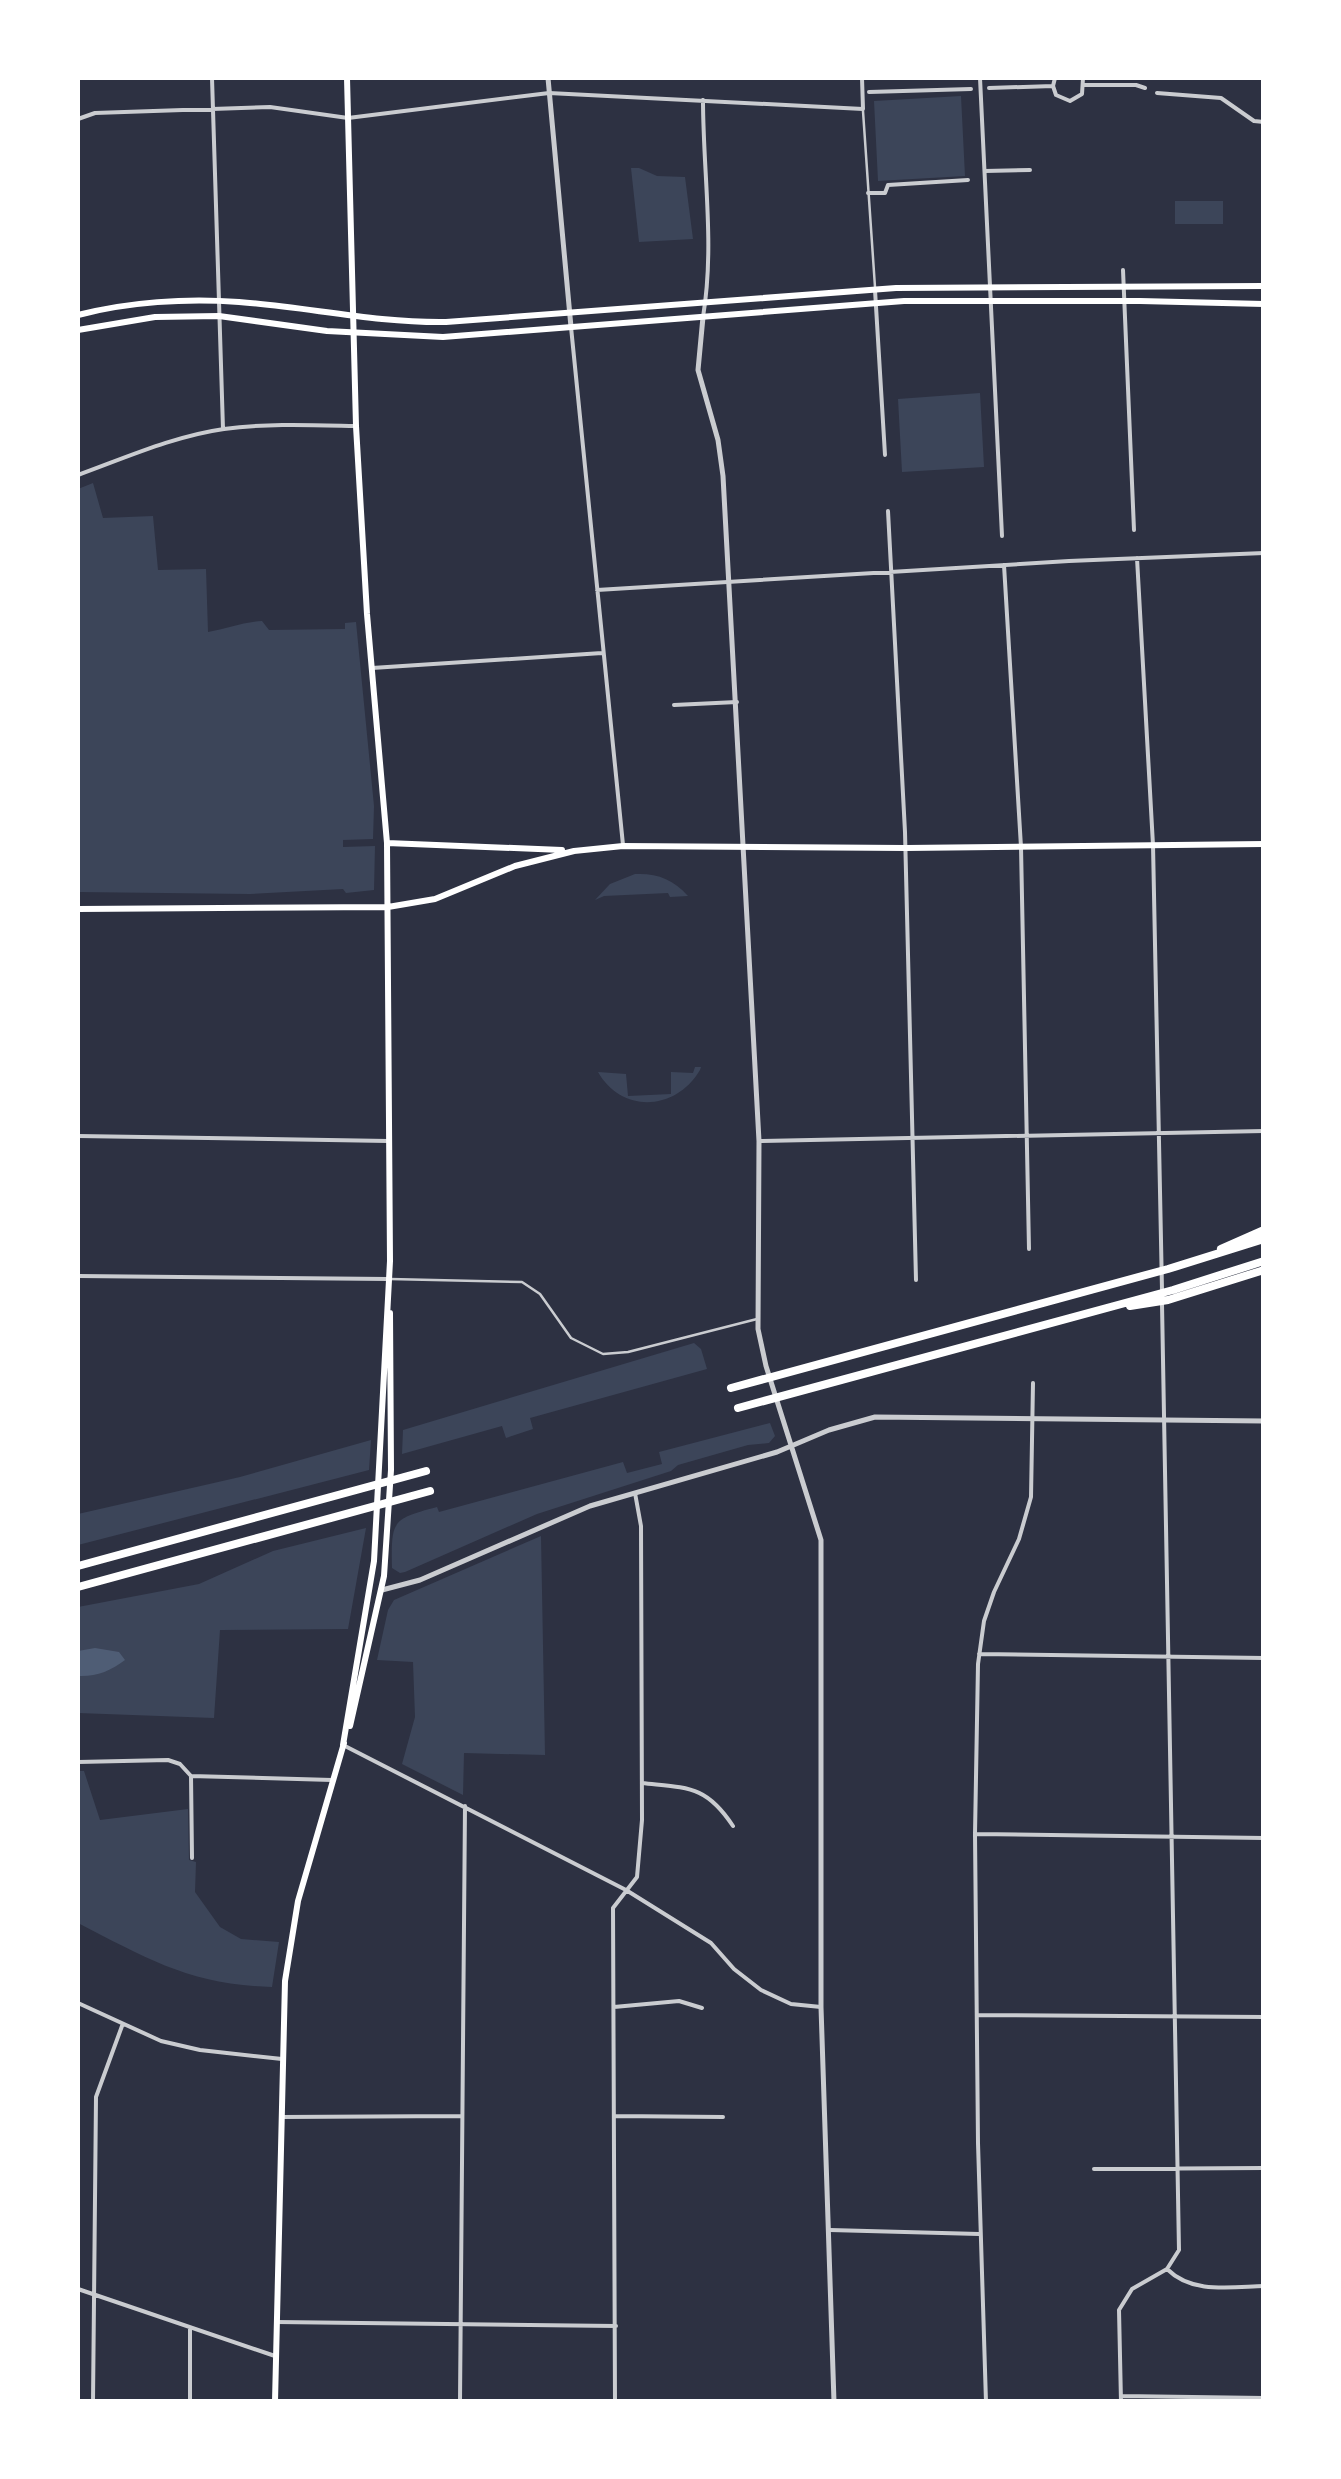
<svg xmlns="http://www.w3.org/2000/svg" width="1341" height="2479" font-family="'DejaVu Sans',sans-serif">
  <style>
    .green { fill: #3c4559 }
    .water { fill: #4f5d75 }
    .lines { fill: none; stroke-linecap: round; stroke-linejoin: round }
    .service { stroke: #caccd0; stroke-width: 2.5 }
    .pedestrian { stroke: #caccd0; stroke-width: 4 }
    .minor { stroke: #caccd0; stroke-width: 4 }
    .tertiary { stroke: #caccd0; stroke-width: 5 }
    .secondary { stroke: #fff; stroke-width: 6 }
    .primary { stroke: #fff; stroke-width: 6 }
    .motorway { stroke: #fff; stroke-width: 8 }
  </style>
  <rect width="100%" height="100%" fill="#2d3142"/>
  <path class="green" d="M961,96L965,176L878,181L874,101Z
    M631,168H639L657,176L685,177L693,239L639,242Z
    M1175,201H1223V224H1175Z
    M980,393L984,467L902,472L898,399Z
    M93,483L103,518L153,516L158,570L206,569L208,632C226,629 243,622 262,621L269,630L345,629V623L356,622L374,806L373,839L343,840V847L375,846L374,890L346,893L343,889L250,894L78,892V489Z
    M635,874C657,873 673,879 688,896L670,897L668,893L604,896L595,900L610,884Z
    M695,1067H701L700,1070C676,1111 622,1114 598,1072L626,1074L628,1096L671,1094V1072L693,1073Z
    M694,1343L701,1349L707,1369L530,1418L533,1429L506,1438L502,1426L402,1454L403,1430Z
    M770,1423L775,1436L769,1443L748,1445L678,1465L671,1471L537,1514L405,1572L400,1573L392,1568C391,1520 392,1519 437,1507L439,1512L623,1462L627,1473L662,1464L659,1452Z
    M371,1440L369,1470L78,1545V1514L240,1477Z
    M366,1528L348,1629L220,1630L214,1718L78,1713V1607L199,1584L273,1551Z
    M541,1536L545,1755L464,1753L463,1795L402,1764L415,1717L413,1662L377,1660L388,1610L394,1600Z
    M78,1771H84L100,1820L188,1809L189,1860L196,1862L195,1892L220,1927L241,1939L279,1942L272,1987C191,1985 148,1959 78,1923Z"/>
  <path class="water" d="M95,1648L119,1652L125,1660C111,1671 95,1677 78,1676V1651Z"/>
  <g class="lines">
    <path class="service" d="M863,111L875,287
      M390,1279L522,1282L540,1294L571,1338L603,1354L628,1352L757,1319"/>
    <path class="pedestrian" d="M1055,78L1053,86L1056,95L1070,101L1082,94L1083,78
      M1085,85H1136L1145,88
      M989,88L1053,86
      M869,92L971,89
      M1157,93L1221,98L1254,121L1264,122
      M868,193H885L888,185L968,180"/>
    <path class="minor" d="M212,78L223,429
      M980,78L1002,536
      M78,119L95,113L270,107L348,118L549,93L863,109L862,78
      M985,171L1030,170
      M1123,270L1134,530
      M875,290L885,455
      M703,317C715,245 703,173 703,100
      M571,327L623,845
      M78,475C125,458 174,436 224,429C267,423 312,425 355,426
      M888,511L905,832L916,1280
      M1137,558L1153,845L1162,1290
      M1004,565L1021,847L1029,1249
      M597,590L1069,561L1264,553
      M372,668L602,653
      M674,705L737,702
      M78,1136L388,1141
      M759,1141L1264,1131
      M78,1276L388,1279
      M979,1654L1264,1658
      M343,1745L626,1890L711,1943L734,1969L761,1990L791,2004L821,2007
      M78,1762L168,1760L180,1764L191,1776L332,1780
      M191,1776L192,1858
      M642,1783C688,1788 706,1785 733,1826
      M975,1834L1264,1838
      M78,2003L161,2041L200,2050L282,2059
      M614,2007L679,2001L702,2008
      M977,2015L1264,2017
      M615,2116L723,2117
      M281,2117L461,2116
      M1094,2169L1264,2168
      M830,2230L979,2234
      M1167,2269C1192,2294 1230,2287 1264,2286
      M78,2289L275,2356
      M276,2322L616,2326
      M190,2327V2402
      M1121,2396L1264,2398
      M93,2402L96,2097L122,2026
      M460,2402L465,1806
      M615,2402L613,1908L637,1877L642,1820L641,1526L635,1493
      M986,2402L978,2143L975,1834L978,1664L984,1621L994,1592L1019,1539L1031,1497L1033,1383
      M1121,2402L1119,2310L1132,2289L1167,2269L1179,2250L1162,1304"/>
    <path class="tertiary" d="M548,78L571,327
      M703,317L698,370L718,440L723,476L759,1141L758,1329L766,1366L821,1540V2007L834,2402
      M382,1590L420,1580L590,1506L777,1452L829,1430L875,1417L1264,1421"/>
    <path class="secondary" d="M387,843L562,850
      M78,909L388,907L435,899L515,866L574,851L623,846L906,848L1264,844
      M350,1726L384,1576L391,1470L390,1313
      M343,1745L374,1561L390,1261L387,843L367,614L356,426L347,78
      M275,2402L285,1981L298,1901L344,1743"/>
    <path class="primary" d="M78,315C128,302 186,298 239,302C308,307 375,323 446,322L896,288L1264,286
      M78,330L155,317L219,316L327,331L443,337L904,301H1140L1264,304"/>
    <path class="motorway" d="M1221,1249L1264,1230
      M1130,1306L1168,1300L1264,1270
      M731,1388L1168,1269L1264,1239
      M738,1408L1173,1290L1264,1261
      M78,1566L426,1471
      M78,1587L430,1491"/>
  </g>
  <rect width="1341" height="2479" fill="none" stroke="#ffffff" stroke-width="160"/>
</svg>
